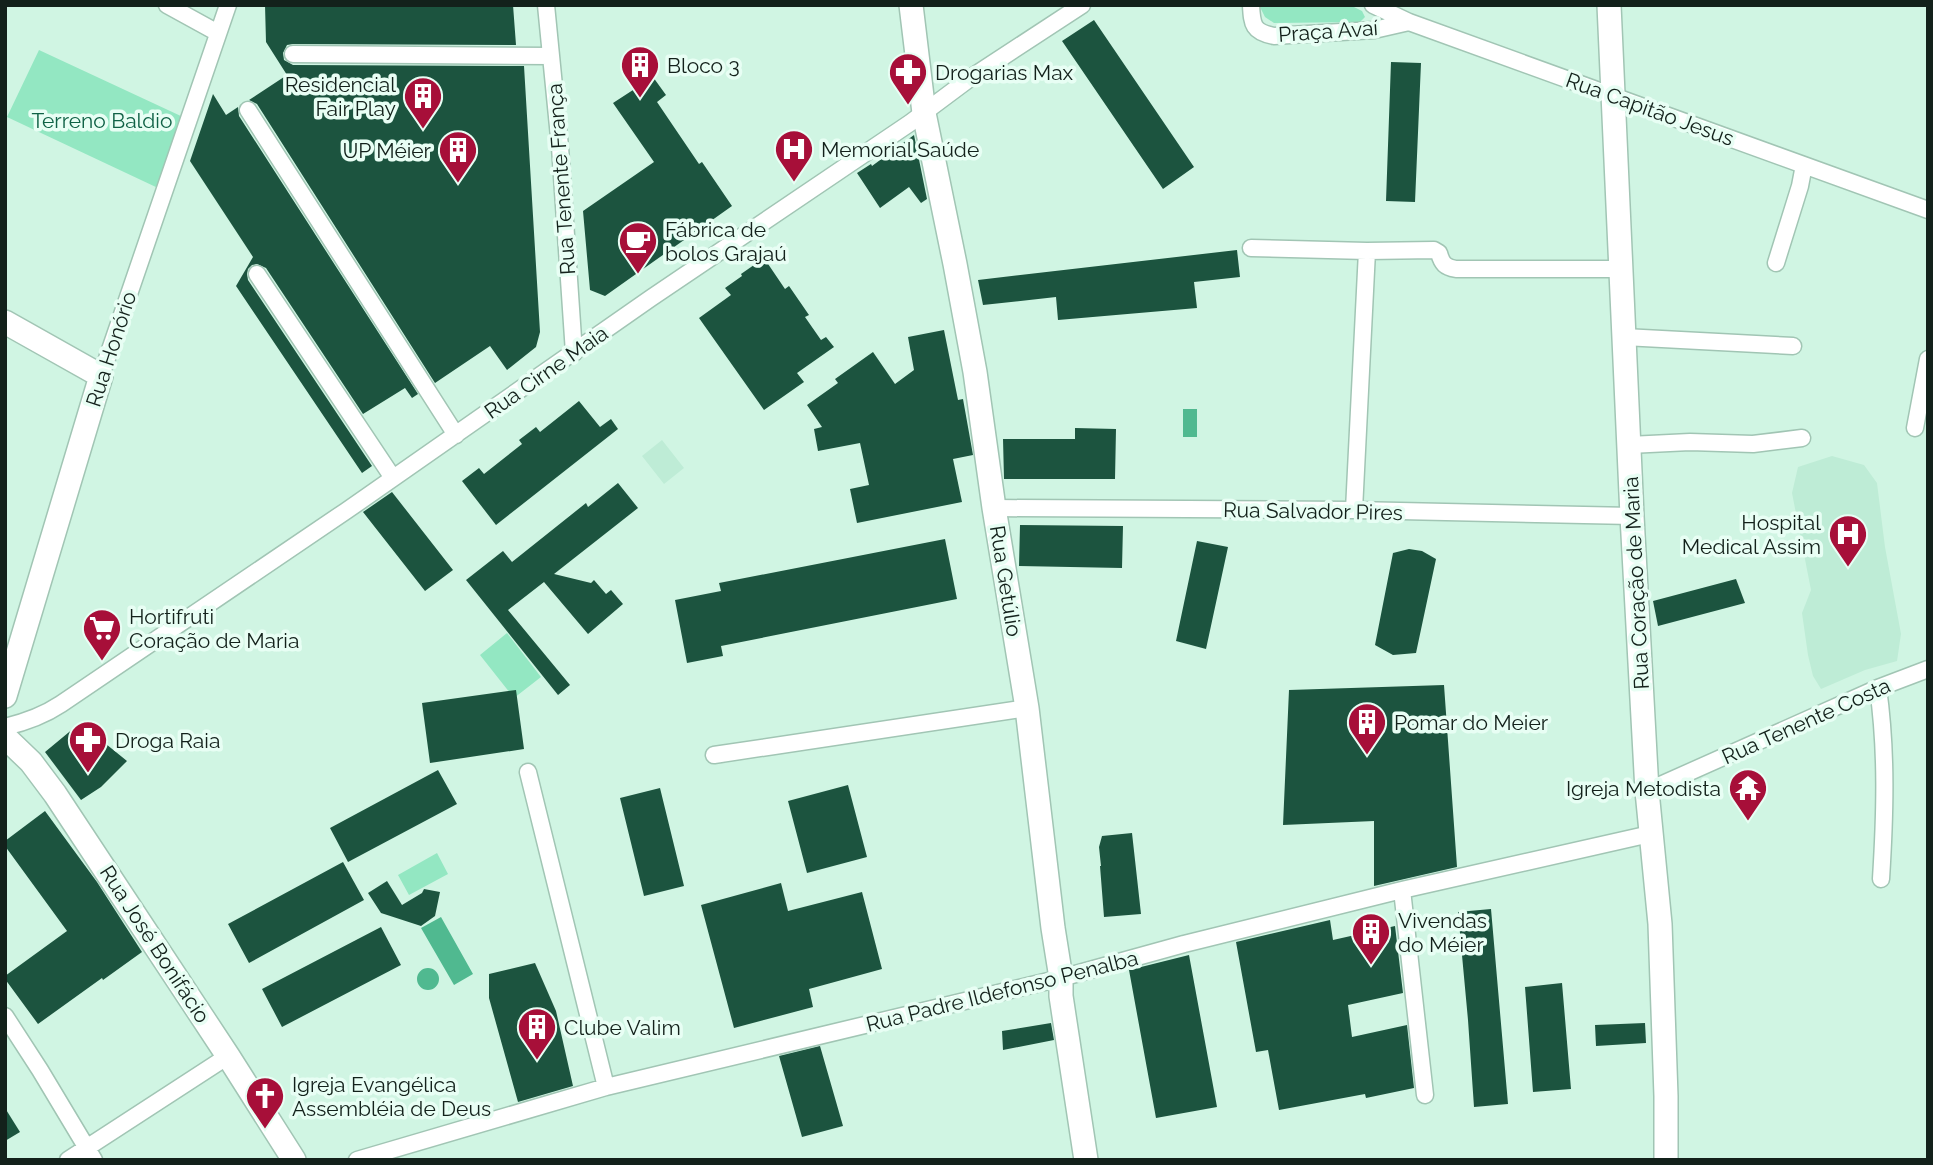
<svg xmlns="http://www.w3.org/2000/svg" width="1933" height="1165" font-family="Raleway,sans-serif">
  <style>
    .built { fill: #beecd6 }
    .green { fill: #93e7c2 }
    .water { fill: #50b990 }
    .building { fill: #1c543f }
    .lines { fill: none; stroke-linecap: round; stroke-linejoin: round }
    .street-casing { stroke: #a1c5b4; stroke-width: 19 }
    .secondary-casing { stroke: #a1c5b4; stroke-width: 26 }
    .street { stroke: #fff; stroke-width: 16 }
    .secondary { stroke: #fff; stroke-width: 23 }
    .labels { text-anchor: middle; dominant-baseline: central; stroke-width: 7; stroke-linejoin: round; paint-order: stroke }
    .street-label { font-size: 21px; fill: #13211b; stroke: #e8fef4 }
    .poi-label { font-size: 21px; fill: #13211b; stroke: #e8fef4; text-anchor: start }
    .park-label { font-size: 21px; fill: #106246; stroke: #e8fef4 }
  </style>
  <rect width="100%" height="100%" fill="#d0f5e3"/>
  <path class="built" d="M662,440L684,468L664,484L642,456Z
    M1832,456L1864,465L1877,483L1885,547L1901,634L1897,661L1865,670L1821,689L1813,676L1808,655L1802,613L1811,590L1792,493L1798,467Z"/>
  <path class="green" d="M1259,5H1350L1362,11L1365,17L1360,22L1274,23L1265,17Z
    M39,50L183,117L158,188L7,117Z
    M507,633L541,677L514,698L480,655Z
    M437,853L448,874L409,895L398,875Z"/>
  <path class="water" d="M1183,409H1197V437H1183Z
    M441,917L473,974L454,985L421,928Z
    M417 979a11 11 0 1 1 22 0a11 11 0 1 1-22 0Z"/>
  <path class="building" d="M265,5H513L516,45L293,44L287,45L283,53L284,60L293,65L524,66L540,332L536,347L507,370L490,346L435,383L257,104L249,100L287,75L266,42Z
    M1094,20L1194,167L1163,189L1062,41Z
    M1391,62L1421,63L1415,202L1386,201Z
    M653,77L666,95L657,102L699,164L702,162L732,206L605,296L590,290L583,211L654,162L613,103Z
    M213,94L226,115L238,107L239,116L418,394L412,398L405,388L363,414L266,268L257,264L252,265L248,269L247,274L248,280L372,466L362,473L236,286L253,257L190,161Z
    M914,135L927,199L921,203L909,187L880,208L857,173L871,164L872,166Z
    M1237,250L1240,277L1194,282L1197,308L1058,320L1056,297L983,305L978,280Z
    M764,258L785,289L789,286L809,315L805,317L821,340L826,337L834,347L797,373L804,382L764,410L699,318L731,295L725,288L742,276L741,274Z
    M944,330L958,400L963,399L973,455L953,459L962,502L857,523L850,489L869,485L860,443L818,451L814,429L822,427L807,405L838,383L835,379L873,352L895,384L914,370L908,337Z
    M579,401L600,427L611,419L618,429L496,525L462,481L479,468L484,474L522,444L519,440L536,427L540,432Z
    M1075,428L1116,429L1115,479H1004L1003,439H1075Z
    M618,483L638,508L554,574L591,583L594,580L606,594L611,590L623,604L588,634L544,582L508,610L570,685L558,695L466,580L503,551L512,562L586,503L588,507Z
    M392,492L453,570L425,591L363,512Z
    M1020,525L1123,526L1122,568L1019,566Z
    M945,539L957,599L721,646L723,656L687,663L675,600L721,591L719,583Z
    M1197,541L1228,547L1206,649L1176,641Z
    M1409,549L1422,551L1436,559L1416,653L1393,655L1375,645L1393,553Z
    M1736,579L1745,603L1658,626L1653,601Z
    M1444,685L1457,867L1374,886V821L1283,825L1289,690Z
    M516,690L524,749L430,763L422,703Z
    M80,723L127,761L101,787L81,800L45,752Z
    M438,770L457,804L348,862L330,828Z
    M848,785L867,857L807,873L788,801Z
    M660,788L684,886L644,896L620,798Z
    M45,811L97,882L142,952L103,980L102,978L38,1024L5,979V976L67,931L5,846V841Z
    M1132,833L1141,914L1104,917L1100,866H1101L1099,847L1102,836Z
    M343,862L364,900L249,963L228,924Z
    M387,881L402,905L422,893L424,889L440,892L435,916L421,926L381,913L368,893Z
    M781,883L788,911L862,892L882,969L809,989L813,1007L734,1028L701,905Z
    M1491,909L1508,1104L1474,1107L1468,1020L1458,912Z
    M1330,920L1333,940L1395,926L1403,993L1348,1005L1352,1037L1407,1025L1414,1088L1366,1098L1365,1094L1279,1110L1268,1050L1256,1052L1236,942Z
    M381,927L401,965L282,1027L262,989Z
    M1189,955L1217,1107L1156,1118L1129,970Z
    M535,963L556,1011L573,1086L518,1102L489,998V974Z
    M1562,983L1571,1089L1533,1092L1525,987Z
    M1051,1023L1054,1040L1003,1050L1002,1031Z
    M1645,1023L1646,1043L1596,1046L1595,1025Z
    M820,1046L843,1126L802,1137L779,1056Z
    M5,1108L20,1132L5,1141Z"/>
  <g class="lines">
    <g class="street-casing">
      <path id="street" d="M167,5L218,33
        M546,5L560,147L574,353
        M1251,5C1252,25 1253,32 1274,36L1374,30L1409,22
        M1373,5L1409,22L1928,210
        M293,54L551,56
        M248,110L456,435
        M1251,248L1367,251L1434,250L1439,253C1442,264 1445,267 1456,269H1621
        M1776,263L1800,186L1804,165
        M257,274L393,478
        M1624,337L1793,346
        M101,376L228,5
        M1915,428L1928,359
        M1629,445L1690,442L1753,444L1802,438
        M994,508L1354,510L1632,516
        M1354,510L1367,251
        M1878,688C1887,752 1885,815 1881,879
        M5,727C26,722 43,716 61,704L346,511L651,298L910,123L969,79L1082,5
        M714,755L1027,708
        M528,772L606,1087
        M1647,791L1878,688L1928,669
        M1402,890L1425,1095
        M5,1016L40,1070L94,1160
        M68,1160L228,1056
        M357,1160L606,1087L1061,978L1184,944L1402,890L1650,834"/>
    </g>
    <g class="secondary-casing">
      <path id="secondary" d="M911,5L924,113L955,264L975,372L994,508L1027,708L1053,928L1061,978V996L1086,1160
        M1609,5L1632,516L1647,791L1660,924L1666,1096V1160
        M5,322L101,376L5,696
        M5,737L31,762L55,794L228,1056L294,1160"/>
    </g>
    <use href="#street" class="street"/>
    <use href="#secondary" class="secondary"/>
  </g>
  <defs>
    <g id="building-pin" transform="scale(2.0125)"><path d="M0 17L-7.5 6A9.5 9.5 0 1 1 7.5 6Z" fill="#a70f39" stroke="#e8fef4"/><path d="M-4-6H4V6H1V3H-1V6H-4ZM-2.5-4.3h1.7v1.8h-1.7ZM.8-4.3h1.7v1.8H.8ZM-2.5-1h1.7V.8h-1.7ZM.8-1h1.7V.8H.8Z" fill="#fff"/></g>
    <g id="pharmacy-pin" transform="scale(2.0125)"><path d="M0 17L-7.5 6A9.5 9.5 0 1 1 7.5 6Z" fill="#a70f39" stroke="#e8fef4"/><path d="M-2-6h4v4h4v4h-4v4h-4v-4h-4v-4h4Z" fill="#fff"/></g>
    <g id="hospital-pin" transform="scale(2.0125)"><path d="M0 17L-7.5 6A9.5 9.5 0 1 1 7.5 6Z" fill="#a70f39" stroke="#e8fef4"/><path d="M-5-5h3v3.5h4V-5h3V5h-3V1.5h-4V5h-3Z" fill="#fff"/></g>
    <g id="cafe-pin" transform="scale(2.0125)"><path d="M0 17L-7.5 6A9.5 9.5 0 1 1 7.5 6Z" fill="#a70f39" stroke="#e8fef4"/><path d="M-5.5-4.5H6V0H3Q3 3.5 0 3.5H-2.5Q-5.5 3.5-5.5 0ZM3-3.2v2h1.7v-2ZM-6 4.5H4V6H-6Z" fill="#fff"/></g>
    <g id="supermarket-pin" transform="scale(2.0125)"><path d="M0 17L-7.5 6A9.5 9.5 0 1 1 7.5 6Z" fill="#a70f39" stroke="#e8fef4"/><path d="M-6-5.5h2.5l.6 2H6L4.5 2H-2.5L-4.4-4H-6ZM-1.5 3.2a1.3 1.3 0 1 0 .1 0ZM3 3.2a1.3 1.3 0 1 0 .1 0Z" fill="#fff"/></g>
    <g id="temple-pin" transform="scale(2.0125)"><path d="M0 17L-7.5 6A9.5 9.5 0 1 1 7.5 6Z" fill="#a70f39" stroke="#e8fef4"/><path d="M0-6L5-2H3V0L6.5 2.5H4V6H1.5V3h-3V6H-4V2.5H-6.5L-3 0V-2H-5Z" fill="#fff"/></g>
    <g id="church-pin" transform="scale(2.0125)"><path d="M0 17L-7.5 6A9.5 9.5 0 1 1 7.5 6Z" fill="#a70f39" stroke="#e8fef4"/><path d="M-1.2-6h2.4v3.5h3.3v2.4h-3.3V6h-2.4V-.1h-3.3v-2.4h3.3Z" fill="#fff"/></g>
  </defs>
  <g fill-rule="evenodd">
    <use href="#building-pin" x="640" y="65"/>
    <use href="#pharmacy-pin" x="908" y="72"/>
    <use href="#building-pin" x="423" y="96"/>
    <use href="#hospital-pin" x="794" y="149"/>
    <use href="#building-pin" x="458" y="150"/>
    <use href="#cafe-pin" x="638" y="241"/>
    <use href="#hospital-pin" x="1848" y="534"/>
    <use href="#supermarket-pin" x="102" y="628"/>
    <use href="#building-pin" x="1367" y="722"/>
    <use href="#pharmacy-pin" x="88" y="740"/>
    <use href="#temple-pin" x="1748" y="788"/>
    <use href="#building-pin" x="1371" y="932"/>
    <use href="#building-pin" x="537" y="1027"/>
    <use href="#church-pin" x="265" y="1096"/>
  </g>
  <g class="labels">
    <g class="street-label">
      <text transform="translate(1328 31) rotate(-4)">Praça Avaí</text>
      <text transform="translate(1650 109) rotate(20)">Rua Capitão Jesus</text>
      <text transform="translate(561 179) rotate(-94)">Rua Tenente França</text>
      <text transform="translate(111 349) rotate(-72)">Rua Honório</text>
      <text transform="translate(546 372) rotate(-35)">Rua Cirne Maia</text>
      <text transform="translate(1313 511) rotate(1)">Rua Salvador Pires</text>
      <text transform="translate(1006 581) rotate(81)">Rua Getúlio</text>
      <text transform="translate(1636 583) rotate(-93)">Rua Coração de Maria</text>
      <text transform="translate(1806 721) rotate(-24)">Rua Tenente Costa</text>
      <text transform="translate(155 944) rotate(57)">Rua José Bonifácio</text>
      <text transform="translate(1002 991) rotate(-14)">Rua Padre Ildefonso Penalba</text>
    </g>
    <g class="poi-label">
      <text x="667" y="65">Bloco 3</text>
      <text x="935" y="72">Drogarias Max</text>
      <text x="396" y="84" text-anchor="end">Residencial<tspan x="396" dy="24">Fair Play</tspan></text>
      <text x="821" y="149">Memorial Saúde</text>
      <text x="431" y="150" text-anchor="end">UP Méier</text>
      <text x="665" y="229">Fábrica de<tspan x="665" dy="24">bolos Grajaú</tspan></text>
      <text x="1821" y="522" text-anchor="end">Hospital<tspan x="1821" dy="24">Medical Assim</tspan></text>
      <text x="129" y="616">Hortifruti<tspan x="129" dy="24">Coração de Maria</tspan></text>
      <text x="1394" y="722">Pomar do Meier</text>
      <text x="115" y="740">Droga Raia</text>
      <text x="1721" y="788" text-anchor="end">Igreja Metodista</text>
      <text x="1398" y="920">Vivendas<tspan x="1398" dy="24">do Méier</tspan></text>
      <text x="564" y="1027">Clube Valim</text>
      <text x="292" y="1084">Igreja Evangélica<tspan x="292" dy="24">Assembléia de Deus</tspan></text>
    </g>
    <g class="park-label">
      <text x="102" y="120">Terreno Baldio</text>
    </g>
  </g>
  <rect width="1933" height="1165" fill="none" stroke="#13211b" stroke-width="14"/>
</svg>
